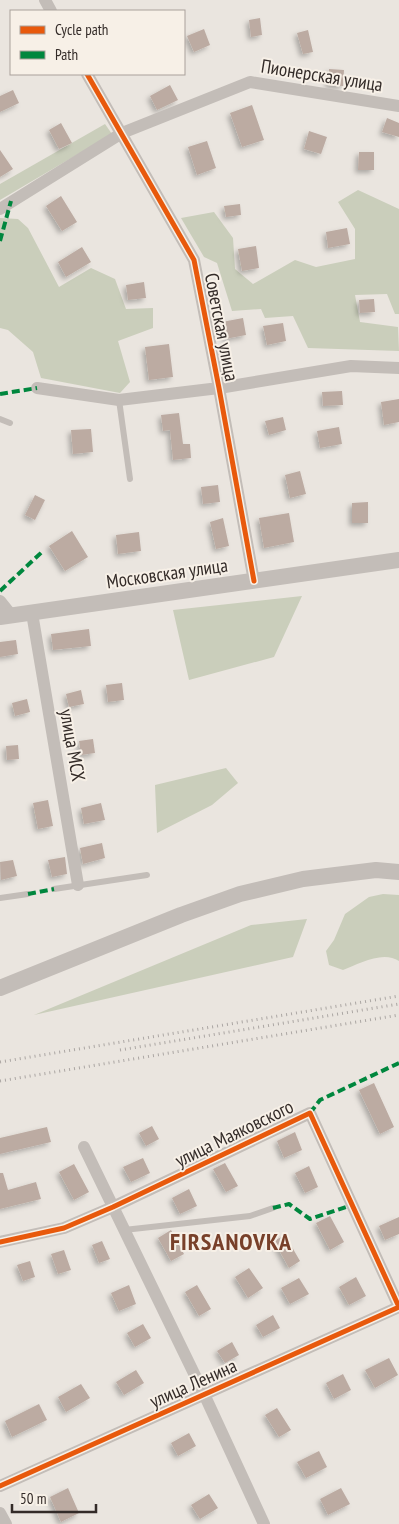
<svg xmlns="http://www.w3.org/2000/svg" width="399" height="1524" font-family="'PT Sans Narrow',sans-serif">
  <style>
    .green { fill: #cacebb }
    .building { fill: #bcaba2; filter: url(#shadow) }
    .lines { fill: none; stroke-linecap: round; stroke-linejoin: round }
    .service { stroke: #c3bdb8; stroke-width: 6 }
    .minor { stroke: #c3bdb8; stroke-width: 12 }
    .tertiary { stroke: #c3bdb8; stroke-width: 16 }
    .rail { stroke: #aba6a3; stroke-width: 3; stroke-dasharray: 1 4; stroke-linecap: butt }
    .quiet { stroke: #00873e; stroke-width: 4; stroke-dasharray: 8 4; stroke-linecap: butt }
    .cycleway-casing { stroke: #f7f0e7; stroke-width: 8 }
    .cycleway { stroke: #e8590c; stroke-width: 5 }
    .labels { text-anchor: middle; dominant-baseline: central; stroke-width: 4; stroke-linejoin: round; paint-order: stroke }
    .street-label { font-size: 19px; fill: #332b28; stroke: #f7f0e7 }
    .district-label { font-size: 24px; font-weight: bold; letter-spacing: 1px; fill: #78402a; stroke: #f7f0e7 }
  </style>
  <defs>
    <filter id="shadow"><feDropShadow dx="-3" dy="3" stdDeviation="2.5" flood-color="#0004"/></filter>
  </defs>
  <rect width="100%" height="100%" fill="#eae5df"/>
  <path class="green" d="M105,124L112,134L0,200V184Z
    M358,190L399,209V314H395L387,294L355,295L360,322L398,327L399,351L308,348L293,316L265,318L261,309L232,311L217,263L204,257L181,218L214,212L233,238L235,269L253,284L295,260L316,267L355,259V229L338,202Z
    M0,218L18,219L28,228L59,287L91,268L115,279L126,309L153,308V328L118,341L130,382L120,393L41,378L33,352L8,330L0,328Z
    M302,596L274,657L189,680L173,610Z
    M226,768L238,783L212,805L157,833L155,785Z
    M383,894L399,895V961C383,950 358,964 343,970L329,965L326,951L334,940L345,914L369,897Z
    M307,919L293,957L34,1015L251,925Z"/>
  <path class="building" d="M260,18L262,35L251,37L249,20Z
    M204,29L210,45L194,52L187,36Z
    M308,30L313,52L303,54L297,33Z
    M329,69L344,70L343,86L328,85Z
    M170,85L178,100L157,110L150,96Z
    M13,90L19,103L0,112V96Z
    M252,105L264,140L242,147L230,113Z
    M387,118L399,123V137L382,132Z
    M61,123L72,143L59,149L49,130Z
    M309,131L327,137L321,154L304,149Z
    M207,141L216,168L197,175L188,147Z
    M0,150L13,169L0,177Z
    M359,152H374V170H358Z
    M61,196L77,222L62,231L46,206Z
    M240,204L241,215L226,217L224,206Z
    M347,228L350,244L328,248L326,232Z
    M256,246L259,268L242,271L238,249Z
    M82,247L91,262L66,277L58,262Z
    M144,282L146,298L128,300L126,285Z
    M374,299L375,312L360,313L359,300Z
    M243,318L246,335L225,339L222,322Z
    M283,323L286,341L267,345L263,326Z
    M169,344L173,377L149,380L145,347Z
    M342,391L343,405L323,406L322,392Z
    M399,399V422L384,425L381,402Z
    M179,413L183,444H190L191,458L173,460L170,430L163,431L161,415Z
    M283,417L286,430L269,435L265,421Z
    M339,427L342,444L320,448L317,431Z
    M91,429L93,452L73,454L71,430Z
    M300,471L306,494L290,498L285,475Z
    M218,485L220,502L203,504L201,487Z
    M35,495L45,500L35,520L25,515Z
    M368,502V523H352V503Z
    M289,513L294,542L264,548L259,518Z
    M223,518L229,546L216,549L210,522Z
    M72,531L88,557L65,571L49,546Z
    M139,532L141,551L118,554L116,535Z
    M89,629L91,646L53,650L51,634Z
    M16,640L18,654L0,657V642Z
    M122,683L124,700L108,702L106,685Z
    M81,690L84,704L69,707L66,694Z
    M27,699L30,712L15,716L12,703Z
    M93,739L95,753L81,755L79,741Z
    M18,745L19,759L7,760L6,746Z
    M48,800L53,826L38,829L33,803Z
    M101,803L105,820L84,824L81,808Z
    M102,843L105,858L83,864L80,848Z
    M65,857L67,874L52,877L48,860Z
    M13,860L17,876L1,880L0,862Z
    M374,1083L394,1127L380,1134L359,1090Z
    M152,1126L159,1139L146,1146L139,1133Z
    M47,1127L51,1142L0,1154V1138Z
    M295,1132L302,1150L284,1158L277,1141Z
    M143,1158L150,1173L131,1182L123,1167Z
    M225,1163L238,1186L226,1192L213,1169Z
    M74,1164L89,1192L74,1200L59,1172Z
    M309,1166L318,1187L305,1193L295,1173Z
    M0,1173H3L8,1190L36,1182L41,1199L0,1209Z
    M189,1189L197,1206L180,1214L172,1198Z
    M330,1216L344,1242L330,1250L316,1223Z
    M399,1217V1234L385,1240L379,1226Z
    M171,1230L184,1254L171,1261L158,1238Z
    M285,1235L300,1261L289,1268L274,1241Z
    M102,1241L110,1259L99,1263L92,1245Z
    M64,1250L71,1270L58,1274L51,1254Z
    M30,1261L35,1277L23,1281L17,1265Z
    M249,1268L263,1288L248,1298L235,1277Z
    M356,1277L366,1296L349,1305L339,1287Z
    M299,1278L309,1294L290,1304L281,1288Z
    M129,1285L136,1304L119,1311L111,1293Z
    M197,1285L211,1309L199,1316L185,1292Z
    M273,1315L280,1328L263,1337L256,1325Z
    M143,1324L151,1338L135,1347L127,1333Z
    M232,1342L239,1355L225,1363L217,1351Z
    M389,1358L398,1375L375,1388L365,1370Z
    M136,1370L144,1383L124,1395L116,1382Z
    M343,1374L351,1390L334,1399L326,1383Z
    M81,1384L90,1398L66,1412L58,1397Z
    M39,1404L47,1420L12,1437L5,1421Z
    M277,1408L291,1430L279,1437L265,1415Z
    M189,1433L196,1446L178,1456L171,1443Z
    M319,1451L327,1467L306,1478L297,1462Z
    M68,1488L79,1513L61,1522L50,1497Z
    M341,1488L350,1504L328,1515L320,1499Z
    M209,1494L218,1508L200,1519L191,1505Z"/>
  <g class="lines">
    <path class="service" d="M119,400L130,479
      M0,419L10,423
      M54,889L147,875
      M0,898L28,894
      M124,1230L250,1216L273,1208"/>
    <path class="minor" d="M45,0L51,11
      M87,74L194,260L219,388L254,581
      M0,209L122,133L250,82L399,106
      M37,388L119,400L219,388L351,366L399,368
      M0,601L12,616
      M35,612L33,619L78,885
      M84,1147L204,1394L264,1524
      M0,1242L64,1228L113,1207L310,1113L399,1307
      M0,1486L399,1307
      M0,1513L6,1524"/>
    <path class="tertiary" d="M0,617L399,560
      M0,988L181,915L240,894L303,879L376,870L399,872"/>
    <path class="rail" d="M120,1050L399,1004
      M0,1062L399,996
      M0,1081L399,1015"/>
    <path class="quiet" d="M0,241L11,201
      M0,394L37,388
      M0,591L42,552
      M28,894L54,889
      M310,1113L320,1100L399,1063
      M273,1208L289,1204L310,1219L352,1205"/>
    <g class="cycleway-casing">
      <path id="cycleway" d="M87,74L194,260L219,388L254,581
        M0,1242L64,1228L113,1207L310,1113L399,1307
        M0,1486L399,1307"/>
    </g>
    <use href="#cycleway" class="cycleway"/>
  </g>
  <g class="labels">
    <g class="street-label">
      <text transform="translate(322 75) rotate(9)">Пионерская улица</text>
      <text transform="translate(222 327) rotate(79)">Советская улица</text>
      <text transform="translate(167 573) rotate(-8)">Московская улица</text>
      <text transform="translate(73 745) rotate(80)">улица МСХ</text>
      <text transform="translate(234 1133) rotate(-26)">улица Маяковского</text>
      <text transform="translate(193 1383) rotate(-24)">улица Ленина</text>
    </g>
    <g class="district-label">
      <text x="231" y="1241">FIRSANOVKA</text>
    </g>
  </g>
  <rect x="10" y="10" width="175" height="65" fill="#f7f0e7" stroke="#a9a19b"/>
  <rect x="20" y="26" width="25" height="8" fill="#e8590c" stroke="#a9a19b"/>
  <text x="55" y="35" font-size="15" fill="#332b28">Cycle path</text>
  <rect x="20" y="51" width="25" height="8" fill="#00873e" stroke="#a9a19b"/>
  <text x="55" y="60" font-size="15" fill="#332b28">Path</text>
  <path d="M12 1504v8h84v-8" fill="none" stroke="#332b28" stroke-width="2.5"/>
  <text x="20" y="1504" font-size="15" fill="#332b28" stroke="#f7f0e7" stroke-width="4" paint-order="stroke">50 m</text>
</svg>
